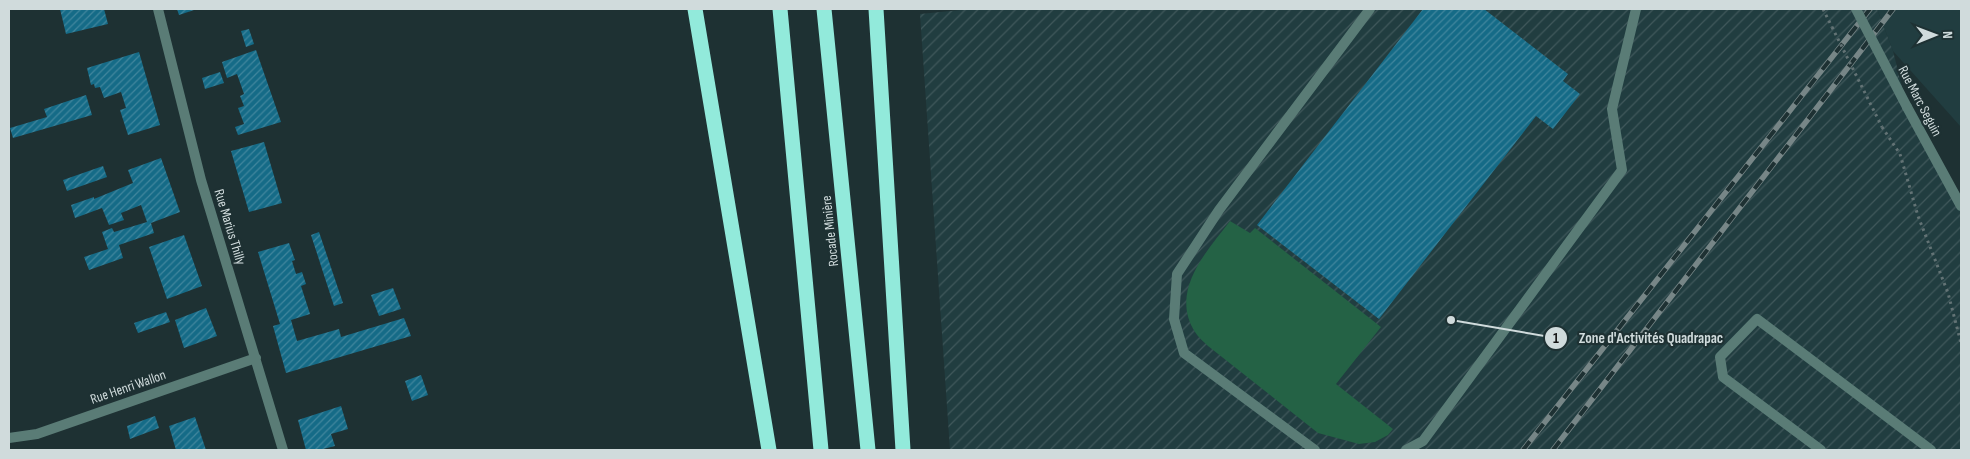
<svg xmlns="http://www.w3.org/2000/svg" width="1970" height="459" font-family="'Sofia Sans Condensed',sans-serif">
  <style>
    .built { fill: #213d40 }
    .industrial { fill: url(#industrial-furrows) }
    .green { fill: #246245 }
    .building { fill: url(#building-hatch) }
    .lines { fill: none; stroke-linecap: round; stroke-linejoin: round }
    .path { stroke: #637375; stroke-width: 3; stroke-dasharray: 2.5 4; stroke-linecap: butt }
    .lane { stroke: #5a7c76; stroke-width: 10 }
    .street { stroke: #5a7c76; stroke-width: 10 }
    .highway { stroke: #92eadb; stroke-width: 15 }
    .rail-casing { stroke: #778687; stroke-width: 5.5 }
    .rail { stroke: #1e3133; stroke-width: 4; stroke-dasharray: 11; stroke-linecap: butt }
    .path-bridge { stroke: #637375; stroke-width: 3; stroke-dasharray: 2.5 4; stroke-linecap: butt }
    .street-bridge { stroke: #5a7c76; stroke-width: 10 }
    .labels { text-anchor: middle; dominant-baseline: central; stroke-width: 4.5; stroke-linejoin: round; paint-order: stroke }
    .street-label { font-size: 14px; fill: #d0dbdc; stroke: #1e3133 }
    .leader { fill: none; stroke: #d0dbdc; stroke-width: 2 }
    .callout-dot { fill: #d0dbdc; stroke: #1e3133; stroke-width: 2 }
    .mark-label { font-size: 15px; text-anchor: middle; font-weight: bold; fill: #111 }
    .callout-label { font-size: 15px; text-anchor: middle; font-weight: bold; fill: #d0dbdc; stroke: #1e3133; stroke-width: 4.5; stroke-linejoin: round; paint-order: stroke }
  </style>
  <defs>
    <pattern id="industrial-furrows" width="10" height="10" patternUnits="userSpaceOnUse" patternTransform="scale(1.25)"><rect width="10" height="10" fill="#213d40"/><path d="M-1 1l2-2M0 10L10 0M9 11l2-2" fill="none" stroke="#40585b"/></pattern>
    <pattern id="building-hatch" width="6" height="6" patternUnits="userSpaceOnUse" patternTransform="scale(1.25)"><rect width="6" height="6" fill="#156b87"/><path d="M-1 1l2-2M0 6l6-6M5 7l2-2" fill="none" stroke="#41869d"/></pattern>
  </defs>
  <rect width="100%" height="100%" fill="#1e3133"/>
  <path class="built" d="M1877,9H1961V127L1893,51Z"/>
  <path class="industrial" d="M971,9H1877L1893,51L1907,107L1961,206V450H950L920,14Z"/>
  <path class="green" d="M1230,221L1250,233L1255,228L1381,327L1336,384L1393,429L1388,435L1375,442L1359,444L1318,433L1208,346C1204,342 1198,337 1195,332C1169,291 1207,251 1230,221Z"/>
  <path class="building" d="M60,9H104L108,24L66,34Z
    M177,9H197L179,15Z
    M1423,9H1484L1568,74L1563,81L1580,94L1553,129L1536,116L1379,319L1257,225Z
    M249,29L254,44L246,47L241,31Z
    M256,50L281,122L238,135L235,127L244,124L238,108L244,106L240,96L244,94L237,74L227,78L222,62Z
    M139,52L160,125L128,135L120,110L126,108L121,92L104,98L100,87L95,88L94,84L91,85L87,68Z
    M220,72L224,83L205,89L202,78Z
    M86,95L92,115L13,138L10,128L47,117L44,109Z
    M264,142L282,203L249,212L231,151Z
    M161,158L180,212L151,223L154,233L119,245L123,258L89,270L84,257L108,249L102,232L112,228L114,232L147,222L141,205L121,213L124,220L109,225L102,208L75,218L71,205L94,197V199L133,183L128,170Z
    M103,166L107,177L67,191L63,180Z
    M319,232L343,303L334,306L311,235Z
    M184,235L202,286L167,299L149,247Z
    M289,243L295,260L292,261L296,274L302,272L306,284L301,286L310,314L291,320L297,341L339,329L341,337L404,318L411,336L286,373L273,326L280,324L258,252Z
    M393,288L401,309L379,316L371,295Z
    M206,308L217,336L184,348L175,320Z
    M166,312L170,322L138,333L134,323Z
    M421,375L428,395L412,401L405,381Z
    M341,406L348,429L331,434L335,446L319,450H306L298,420Z
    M155,416L159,428L130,439L127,426Z
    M195,417L206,450H176L169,426Z"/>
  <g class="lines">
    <path class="path" d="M1823,9L1832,27
      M1882,127L1900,154L1918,216L1948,293L1961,343"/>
    <path class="lane" d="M1315,450L1184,353L1174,319L1177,274L1219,210L1370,9
      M1406,450L1423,441L1622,170L1612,109L1636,9
      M1821,450L1723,377L1720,357L1757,319L1931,450"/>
    <path class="street" d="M158,9L201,180L283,450
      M1907,107L1961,206
      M9,438L37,434L256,358"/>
    <path class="highway" d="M695,9L769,450
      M780,9L821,450
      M824,9L868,450
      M876,9L903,450"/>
    <g class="rail-casing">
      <path id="rail" d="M1523,450L1870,9
        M1553,450L1893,9"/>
    </g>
    <use href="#rail" class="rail"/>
    <path class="path-bridge" d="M1832,27L1882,127"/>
    <path class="street-bridge" d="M1856,9L1907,107"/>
  </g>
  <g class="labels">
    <g class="street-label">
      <text transform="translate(1920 101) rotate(62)">Rue Marc Seguin</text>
      <text transform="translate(230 227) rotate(73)">Rue Marius Thilly</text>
      <text transform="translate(830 231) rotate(-96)">Rocade Minière</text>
      <text transform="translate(128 387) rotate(-19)">Rue Henri Wallon</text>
    </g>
  </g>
  <path class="leader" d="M1451 320L1556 338"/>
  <g class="callout-dot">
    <circle cx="1451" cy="320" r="5"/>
    <circle cx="1556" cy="338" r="12"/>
  </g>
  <g class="mark-label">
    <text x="1556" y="343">1</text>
  </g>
  <g class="callout-label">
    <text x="1651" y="343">Zone d'Activités Quadrapac</text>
  </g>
  <rect width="1970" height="459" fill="none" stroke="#d0dbdc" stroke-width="20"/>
  <g transform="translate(1935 35) rotate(89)" stroke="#1e3133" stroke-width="4" paint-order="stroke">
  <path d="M0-4L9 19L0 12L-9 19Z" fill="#d0dbdc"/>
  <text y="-8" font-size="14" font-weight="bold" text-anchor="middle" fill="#d0dbdc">N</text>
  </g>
</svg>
